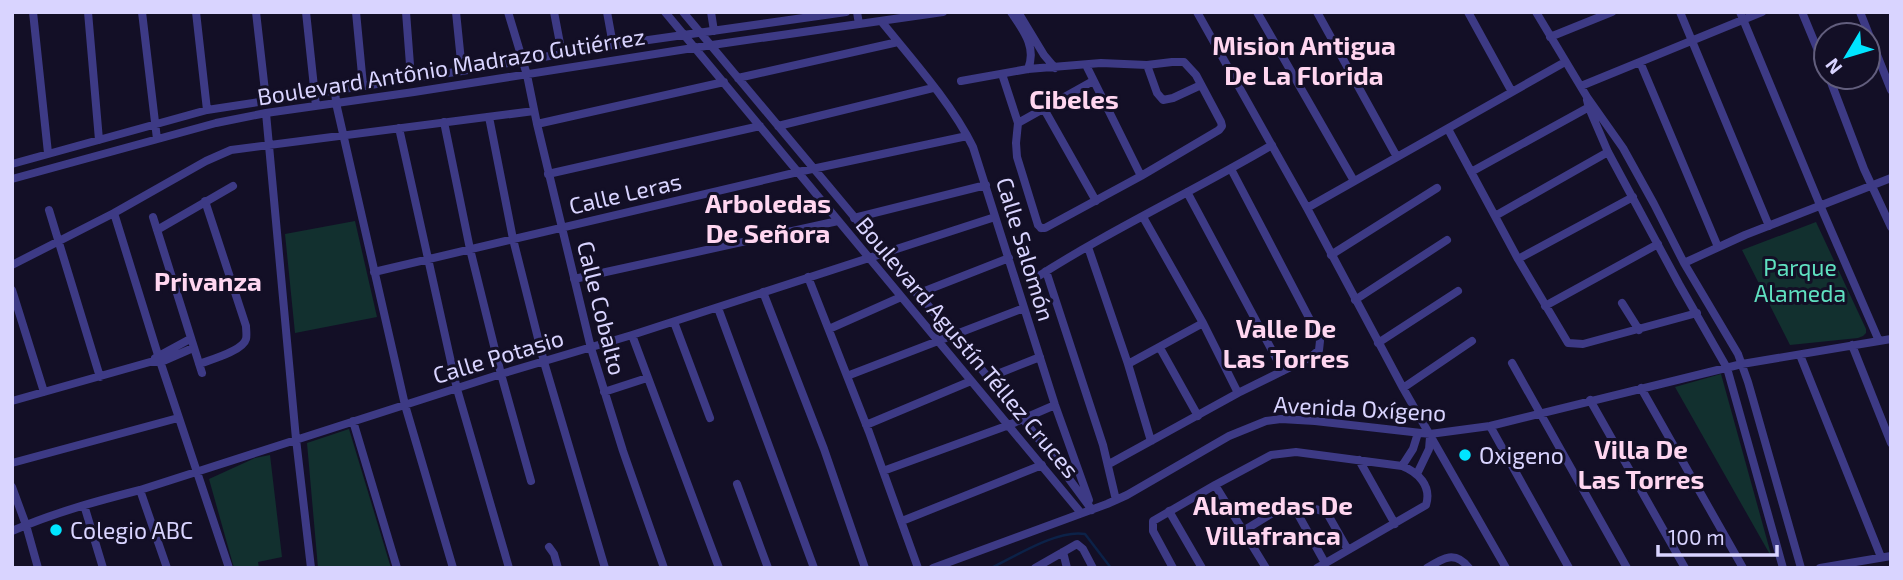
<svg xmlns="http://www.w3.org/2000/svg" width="1903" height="580" font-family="'Exo 2',sans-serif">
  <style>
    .green { fill: #12302f }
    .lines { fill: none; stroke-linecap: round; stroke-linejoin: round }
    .stream { stroke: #0c2248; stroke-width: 2.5 }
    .minor { stroke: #3d3a85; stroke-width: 8 }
    .poi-dot { fill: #00e5ff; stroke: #130f26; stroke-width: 2.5 }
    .labels { text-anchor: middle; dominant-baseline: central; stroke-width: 6; stroke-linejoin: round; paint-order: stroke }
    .street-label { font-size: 23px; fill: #d9d4ff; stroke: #130f26 }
    .park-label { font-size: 23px; fill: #5fe0c0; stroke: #130f26 }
    .poi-label { font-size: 23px; fill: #d9d4ff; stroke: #130f26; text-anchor: start }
    .quarter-label { font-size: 26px; font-weight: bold; fill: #ffd6f0; stroke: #130f26 }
  </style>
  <rect width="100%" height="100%" fill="#130f26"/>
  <path class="green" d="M355,221L377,317L295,333L285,234Z
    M1816,222L1866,329V333L1863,336L1858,338L1790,345L1742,250Z
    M1721,374L1772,558L1675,387Z
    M349,429L391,568H318L307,443Z
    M270,455L282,557L258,562L259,568H234L209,479L255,458Z"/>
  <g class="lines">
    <path class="stream" d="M991,568C1016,556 1058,529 1085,534L1111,568"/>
    <path class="minor" d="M33,12L48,153
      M88,12L99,140
      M142,12L157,139
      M196,12L207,110
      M256,12L266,100
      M306,12L316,106
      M356,12L363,85
      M406,12L411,78
      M456,12L462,71
      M508,12L527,75L537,124L591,348L623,451L664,568
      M554,12L562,54
      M607,12L613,45
      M665,12L1081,513
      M683,12L1023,419L1058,464L1092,510
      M711,12L714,31
      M857,12L859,24
      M1011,12C1023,30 1037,47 1028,69
      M1018,12L1044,55L1055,68
      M1197,12L1307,208L1403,388L1506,568
      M1257,12L1354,181
      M1317,12L1397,157
      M1468,12L1512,92
      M1536,12L1587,97L1623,148L1654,204L1684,263L1738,354L1748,382L1801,568
      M1680,12L1769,226
      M1740,12L1820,205L1879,341
      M1802,12L1826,70
      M1860,12L1891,90
      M881,21C911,58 952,104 973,147L1055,405L1089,500
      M1550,37L1612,12
      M1640,62L1718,247
      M1086,65L1141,176
      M1147,65L1157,93L1163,100L1173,98L1201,85
      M1002,74L1018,123L1016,143L1017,157L1038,225L1041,228
      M1829,77L1864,169L1891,227
      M738,78L898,42
      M961,81L1028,69L1101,63L1147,65L1172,62H1184L1196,75L1221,122L1222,126L1219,130L1141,176L1045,228H1041
      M1581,86L1762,12
      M335,89L336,103L405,405L453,568
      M1587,100L1589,108L1608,152L1679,284L1727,368L1783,568
      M1044,109L1096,201
      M266,113L296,439L311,568
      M489,117L513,239L544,362L605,568
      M444,122L470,249L501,374L531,481
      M1018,123L1093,81
      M537,124L724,82
      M778,126L933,88
      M399,128L457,389L509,568
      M1448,129L1518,259L1568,343L1583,344L1697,313
      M12,164L207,110L462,71L613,45L846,12
      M1471,172L1591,106
      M548,174L760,126
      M12,179L216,123L266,113L414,92L712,45L943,12
      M1187,192L1283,371
      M1307,208L1565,62
      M49,210L100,377
      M114,213L158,355L229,568
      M1495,216L1608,152
      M153,217L202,373
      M1143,217L1203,323L1238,393
      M854,218L986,185
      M157,230L233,186
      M1088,247L1128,364L1151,441
      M1331,255L1437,188
      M1518,259L1633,197
      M1684,263L1745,235L1891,178
      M12,265L114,213L206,161L231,150L534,111
      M1046,271L1103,445L1116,500
      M374,272L798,172L967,136
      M808,277L869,432L918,568
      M574,279L838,221
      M1034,279C1110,230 1194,191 1272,145
      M12,290L44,392
      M763,292L824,449L865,568
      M917,294L1009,258
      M1355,300L1447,240
      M1622,303L1639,330
      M1545,306L1658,244
      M718,308L814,568
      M674,322L710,418
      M829,329L901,297
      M632,335L719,568
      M1378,343L1458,291
      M1852,345L1891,443
      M1160,348L1198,416
      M1800,355L1881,557
      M155,358L190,339
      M1512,363L1627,568
      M199,364C210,360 243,351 246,339C247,336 246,329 246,326L205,201
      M1128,364L1203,323
      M847,376L1024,308
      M987,378L1040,357
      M1403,388L1472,341
      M1641,388L1743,568
      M604,392L647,378
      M1590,400L1685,568
      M12,401L150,362H161L193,348
      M353,421L397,568
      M866,425L971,381
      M1490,426L1569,568
      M1359,460L1395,524
      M12,463L178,418
      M1109,464L1238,393L1311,357L1319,350L1320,341L1318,335L1231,169
      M1402,466L1413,449L1418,433
      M883,471L1009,425L1055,405
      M1417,474L1429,449L1430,437
      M737,484L768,568
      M1215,485L1266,568
      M12,487L26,525L38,568
      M140,490L167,568
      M84,505L103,568
      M1294,507L1325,563
      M1169,511L1202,568
      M902,521L1042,465
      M12,531C53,513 97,501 140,490L501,374L632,335L995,217
      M1243,531L1281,508L1286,506L1316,509L1327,513L1348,550
      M549,547L554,554L558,568
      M1063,552L1067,568
      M933,568L1107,504L1127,495L1229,436L1266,421L1281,419L1315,421L1430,434L1490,426L1742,364L1891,339
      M1035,568L1077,544L1083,549L1093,568
      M1173,568L1153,531V521L1215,485L1271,455L1296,452L1402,466C1418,472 1432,486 1426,505L1317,568
      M1427,568C1443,558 1455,550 1469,568
      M1820,568L1891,556"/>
  </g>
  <g class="poi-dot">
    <circle cx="1465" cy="455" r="7"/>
    <circle cx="56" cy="530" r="7"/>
  </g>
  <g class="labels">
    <g class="street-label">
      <text transform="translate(451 66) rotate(-9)">Boulevard Antônio Madrazo Gutiérrez</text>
      <text transform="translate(625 193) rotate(-13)">Calle Leras</text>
      <text transform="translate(1026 249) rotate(73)">Calle Salomón</text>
      <text transform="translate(602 308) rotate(76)">Calle Cobalto</text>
      <text transform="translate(968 347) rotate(50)">Boulevard Agustín Téllez Cruces</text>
      <text transform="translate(498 356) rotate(-17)">Calle Potasio</text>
      <text transform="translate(1360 408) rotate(3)">Avenida Oxígeno</text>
    </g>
    <g class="park-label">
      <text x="1800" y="267">Parque<tspan x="1800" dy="26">Alameda</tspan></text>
    </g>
    <g class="poi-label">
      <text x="1479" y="455">Oxigeno</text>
      <text x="70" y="530">Colegio ABC</text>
    </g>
    <g class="quarter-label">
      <text x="1304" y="44">Mision Antigua<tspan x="1304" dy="30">De La Florida</tspan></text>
      <text x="1074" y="98">Cibeles</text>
      <text x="768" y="202">Arboledas<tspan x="768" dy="30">De Señora</tspan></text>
      <text x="208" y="280">Privanza</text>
      <text x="1286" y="327">Valle De<tspan x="1286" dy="30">Las Torres</tspan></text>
      <text x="1641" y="448">Villa De<tspan x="1641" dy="30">Las Torres</tspan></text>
      <text x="1273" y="504">Alamedas De<tspan x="1273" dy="30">Villafranca</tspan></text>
    </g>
  </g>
  <rect width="1903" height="580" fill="none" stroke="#d9d4ff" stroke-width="28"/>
  <g transform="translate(1847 56) rotate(232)"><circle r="33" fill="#130f26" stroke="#625e7d" stroke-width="2"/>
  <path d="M0-5L12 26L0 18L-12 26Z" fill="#00e5ff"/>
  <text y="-10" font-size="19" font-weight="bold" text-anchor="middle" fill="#d9d4ff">N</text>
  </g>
  <path d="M1658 545v10h119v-10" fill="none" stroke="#d9d4ff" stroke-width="3.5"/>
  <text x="1668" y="545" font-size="21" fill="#d9d4ff" stroke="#130f26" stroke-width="5" paint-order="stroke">100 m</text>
</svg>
